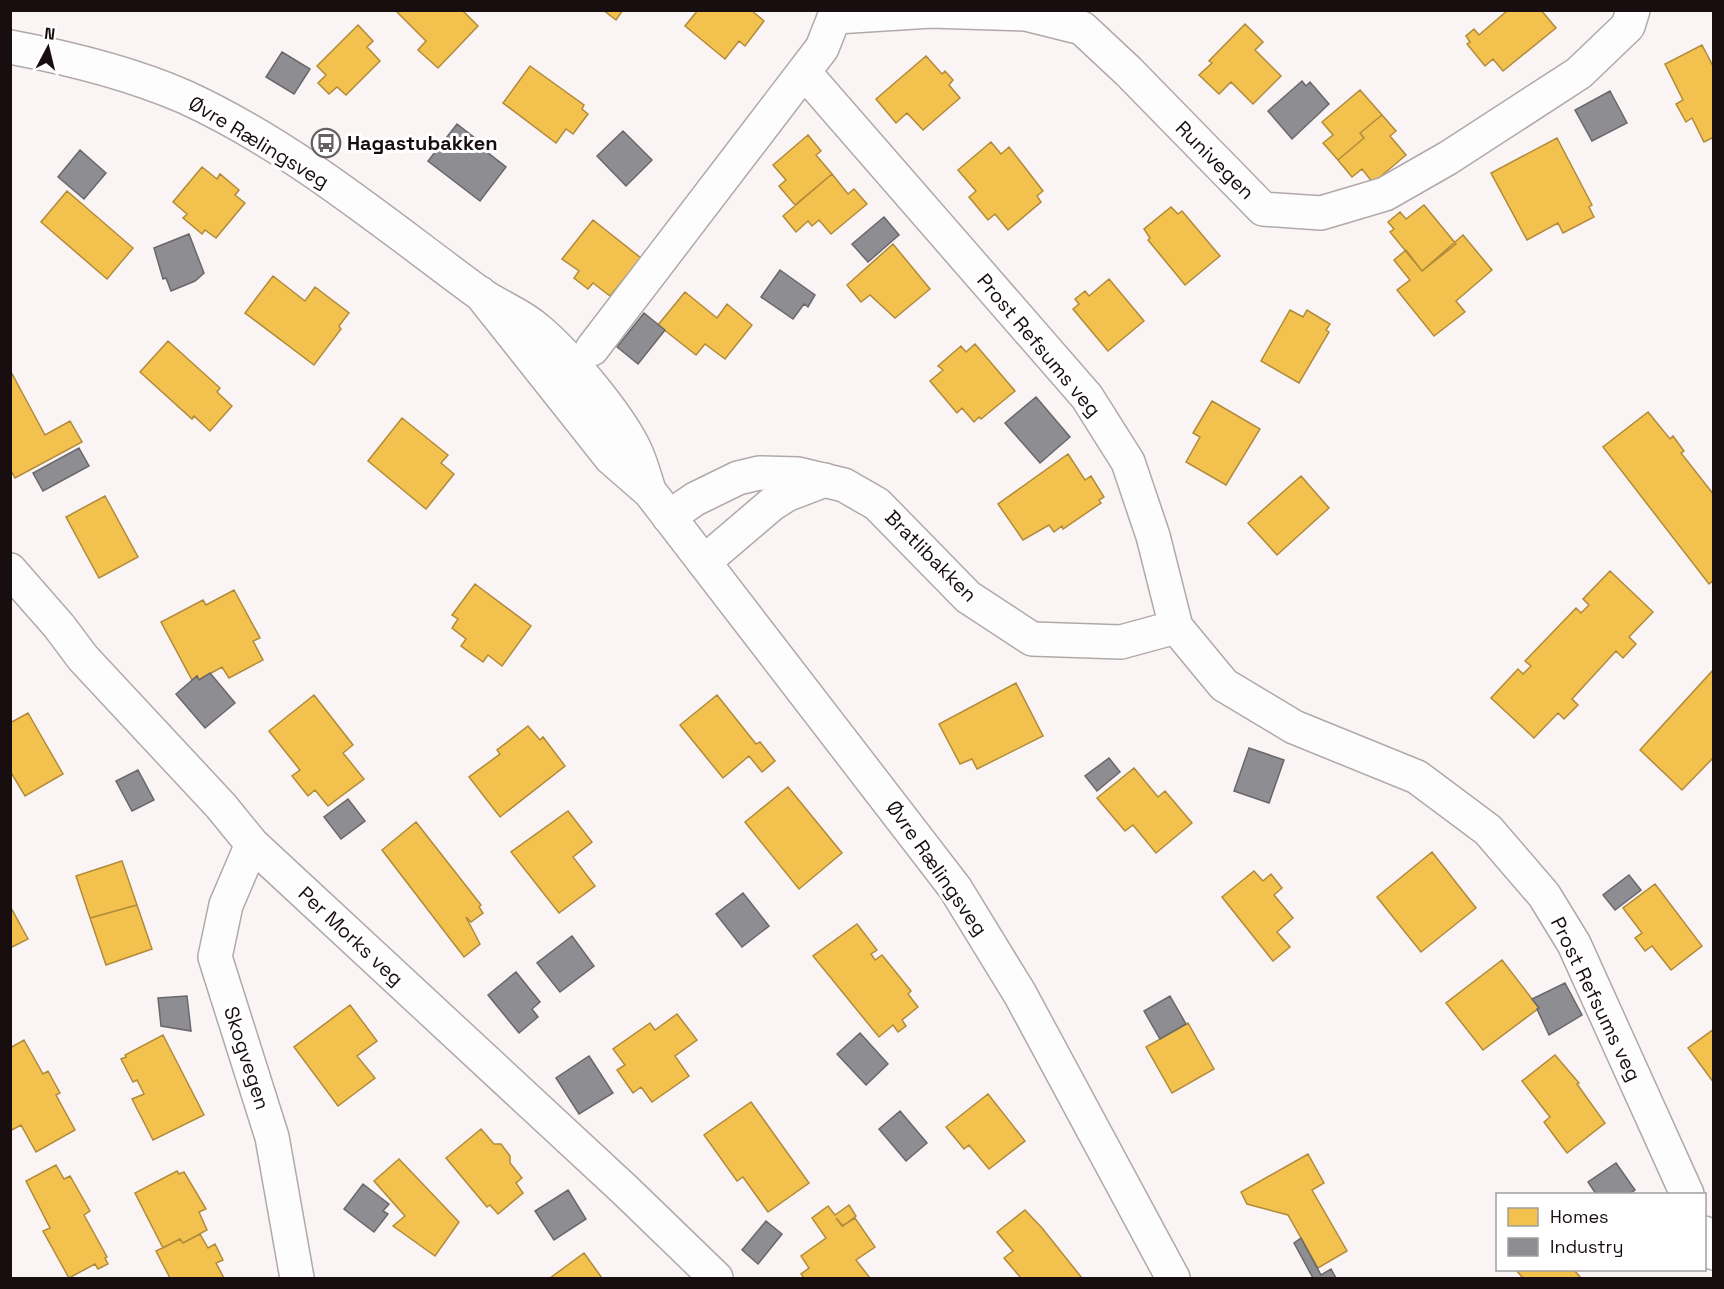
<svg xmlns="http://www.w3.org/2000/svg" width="1724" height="1289" font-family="'Space Grotesk',sans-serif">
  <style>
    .homes { fill: #f2c14e; stroke: #b18b3b; stroke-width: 1.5 }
    .industry { fill: #8d8d92; stroke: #6a676b; stroke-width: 1.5 }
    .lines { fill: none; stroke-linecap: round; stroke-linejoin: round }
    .minor-casing { stroke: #b1a9a9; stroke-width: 36 }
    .secondary-casing { stroke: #b1a9a9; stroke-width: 36 }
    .minor { stroke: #fefdfd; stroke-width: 33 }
    .secondary { stroke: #fefdfd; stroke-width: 33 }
    .labels { text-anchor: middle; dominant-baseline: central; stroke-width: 6; stroke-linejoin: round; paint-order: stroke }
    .street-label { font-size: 20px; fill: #180e0f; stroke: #fff }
    .poi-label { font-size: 20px; font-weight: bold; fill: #180e0f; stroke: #fff; text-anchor: start }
  </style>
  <rect width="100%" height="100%" fill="#faf4f4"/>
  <path class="homes" d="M395,10H462L478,26L438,68L418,50L426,41Z
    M603,10H623L616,20Z
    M698,10H751L764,21L745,46L739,41L725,59L685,26Z
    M1508,10H1541L1556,28L1503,71L1493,59L1485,66L1467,44L1470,42L1466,36L1474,29L1479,35Z
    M1245,24L1263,42L1255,50L1281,76L1253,104L1231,82L1219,94L1199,75L1212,63L1209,61Z
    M358,25L373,41L367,47L380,61L346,95L337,87L329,94L318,83L326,75L317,66Z
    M1702,45L1714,68V137L1704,142L1692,118L1686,122L1676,104L1683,100L1665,64Z
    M926,56L942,74L945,71L953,80L949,85L960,98L923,130L907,113L896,123L876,99Z
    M530,66L584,105L582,109L588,114L573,134L566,129L556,143L503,103Z
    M1360,90L1382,115L1360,133L1364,138L1338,160L1323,143L1333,135L1322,122Z
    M1382,115L1396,131L1390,136L1406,155L1373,183L1362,169L1352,177L1338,160L1364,138L1360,133Z
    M808,135L821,151L816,155L832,174L795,205L779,186L786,180L773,165Z
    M1557,138L1592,205L1589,207L1594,217L1563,233L1558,223L1527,240L1491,173Z
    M991,142L1001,154L1009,147L1043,191L1037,196L1041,202L1008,230L995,214L988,220L969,197L976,191L958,170Z
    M202,167L217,179L220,174L239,190L235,195L245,203L216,238L205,230L202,234L183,218L187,214L173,202Z
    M832,174L848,194L854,189L867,204L831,234L819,220L812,226L808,221L796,232L783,216Z
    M67,191L133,248L107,279L41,222Z
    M1424,205L1456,244L1422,271L1390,232L1394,229L1388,222L1400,212L1406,219Z
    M1171,207L1178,214L1182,211L1220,256L1185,285L1148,240L1150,238L1144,229Z
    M593,220L641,258L610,296L593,283L588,289L574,278L579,271L562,259Z
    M1463,235L1492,270L1456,301L1465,312L1434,336L1397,290L1410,280L1394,260L1406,250L1422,271Z
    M893,244L930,289L895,318L870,295L861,302L847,285Z
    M273,276L305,301L315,287L349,313L339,326L341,329L314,365L245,313Z
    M1109,279L1144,321L1108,351L1073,309L1079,304L1075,299L1085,291L1089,296Z
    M685,292L717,318L727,304L752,325L725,359L705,344L696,355L658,325Z
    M1290,310L1303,317L1307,310L1330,324L1326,330L1329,332L1299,383L1261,361Z
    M168,341L220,388L217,392L232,406L210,431L194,416L192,419L140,372Z
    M975,344L1015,391L981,419L979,417L974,422L962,408L957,413L930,381L943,370L938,366L961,346L966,352Z
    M10,370L45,435L70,421L82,442L15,478L10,469Z
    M1212,401L1260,429L1226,485L1186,462L1200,437L1193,433Z
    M1648,412L1670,439L1673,436L1684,451L1681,453L1714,495V580L1709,584L1603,447Z
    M402,418L448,455L441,463L454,474L426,509L368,461Z
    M1068,454L1085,480L1091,476L1104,497L1099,500L1101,503L1063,529L1062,526L1054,532L1049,525L1023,540L998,504Z
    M1301,476L1329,508L1277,555L1248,523Z
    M105,496L138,557L99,578L66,517Z
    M1610,571L1653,612L1629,637L1636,644L1623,658L1616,651L1572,699L1578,705L1564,719L1558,713L1534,738L1491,698L1518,669L1523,674L1531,666L1525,661L1576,608L1581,613L1589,605L1583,599Z
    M475,584L531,626L502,666L488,655L483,662L461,646L466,639L452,628L458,619L452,615Z
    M234,590L260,638L253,641L263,660L229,678L222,667L199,680L197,676L192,680L161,622L203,600L206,605Z
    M1714,669V757L1682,790L1640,750Z
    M1016,683L1043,736L977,769L972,759L960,764L939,724Z
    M314,695L353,745L343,753L364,779L328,806L315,790L308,796L292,776L300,770L269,731Z
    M717,695L756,744L760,742L775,761L762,772L749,756L723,778L680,725Z
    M28,713L63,774L25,796L10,771V723Z
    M528,726L540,740L543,737L565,766L500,817L469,777L500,754L497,750Z
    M1134,768L1158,797L1165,791L1192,823L1156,853L1133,825L1125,831L1097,798Z
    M788,787L842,853L799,889L745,822Z
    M568,811L592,842L573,857L595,886L559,913L511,852Z
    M416,822L481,905L479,907L483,913L471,922L466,917L480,944L464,957L382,850Z
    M1432,852L1476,908L1421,952L1377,897Z
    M122,861L137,905L90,918L76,876Z
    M1254,871L1263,881L1271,874L1282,888L1274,895L1293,918L1277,932L1290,947L1273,961L1222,897Z
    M1655,884L1702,946L1671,970L1652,946L1645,951L1635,938L1642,933L1623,908Z
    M137,905L152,949L106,965L90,918Z
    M10,906L28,939L10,948Z
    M857,924L877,950L871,954L875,960L882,955L911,991L908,994L918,1007L902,1020L906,1026L898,1032L893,1025L879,1037L813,956Z
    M1502,960L1539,1008L1483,1050L1446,1003Z
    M350,1005L377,1041L357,1056L375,1078L338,1106L294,1047Z
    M677,1014L697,1040L675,1056L689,1076L652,1102L641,1087L633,1093L617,1070L625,1065L613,1049L650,1023L655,1030Z
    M1188,1023L1214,1069L1172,1093L1146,1047Z
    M1714,1029V1083L1688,1048Z
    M163,1035L204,1115L153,1140L132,1099L144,1094L137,1080L133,1082L121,1059L126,1057L125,1055Z
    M24,1040L43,1074L48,1071L60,1093L56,1095L75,1130L36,1152L21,1125L10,1131V1048Z
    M1555,1055L1579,1083L1577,1084L1605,1123L1567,1153L1544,1122L1550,1117L1522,1081Z
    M988,1094L1025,1141L989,1169L969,1145L964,1149L946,1127Z
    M751,1102L809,1183L768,1212L743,1177L737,1181L704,1135Z
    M481,1129L494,1144H501L510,1156V1163L522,1178L516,1183L523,1193L498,1214L490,1205L487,1207L446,1158Z
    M1308,1154L1324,1183L1312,1190L1347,1251L1318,1268L1288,1215L1247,1204L1241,1192Z
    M399,1159L459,1222L435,1256L393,1226L405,1216L374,1181Z
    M56,1165L64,1179L70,1176L90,1211L84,1215L107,1257L105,1258L108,1264L98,1269L95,1264L69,1278L43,1231L50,1228L26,1181Z
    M177,1171L179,1174L184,1172L206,1209L199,1212L207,1230L183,1243L180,1239L163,1248L135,1193Z
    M849,1205L856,1216L843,1226L836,1218L842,1226L855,1218L875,1247L856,1260L870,1278H804L801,1274L809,1268L801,1256L826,1238L812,1218L828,1206L835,1215Z
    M1025,1210L1042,1228L1082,1278H1021L1004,1258L1013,1251L997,1232Z
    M200,1234L208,1248L215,1244L223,1260L216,1263L224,1278H170L156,1251L180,1239L183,1243Z
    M584,1253L602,1278H550Z
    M1516,1270H1574L1581,1278H1523Z"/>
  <path class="industry" d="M282,52L310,69L294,94L266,77Z
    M1302,81L1306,86L1310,82L1329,104L1292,139L1268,111Z
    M1610,91L1627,123L1592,141L1575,110Z
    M457,124L489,149L487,152L506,167L480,201L428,161Z
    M623,131L652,160L626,186L597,156Z
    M80,150L106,173L84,199L58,177Z
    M884,217L899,235L868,262L852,244Z
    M189,234L204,273L195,281L171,291L166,278L163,279L154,248Z
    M780,270L815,295L808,307L804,304L793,319L761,297Z
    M644,313L665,330L638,364L617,347Z
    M1036,397L1070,437L1040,463L1005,423Z
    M79,448L89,466L43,491L33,473Z
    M210,673L235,703L205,728L176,694L197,676L199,680Z
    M1249,748L1284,760L1269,803L1234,791Z
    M1109,758L1120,772L1097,791L1085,776Z
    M138,770L154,800L132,811L116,781Z
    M348,799L365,821L341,839L324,817Z
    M1629,875L1641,890L1615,910L1603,895Z
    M743,893L769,926L742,947L716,914Z
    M572,936L594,966L560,992L537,963Z
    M516,972L540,1002L532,1009L538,1017L519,1033L488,995Z
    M1565,983L1582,1015L1549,1035L1537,1009L1539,1008L1532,999Z
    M187,996L191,1031L161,1026L158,998Z
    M1170,996L1186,1024L1160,1039L1144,1011Z
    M860,1033L888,1064L866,1085L837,1054Z
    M589,1056L613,1093L579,1114L556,1078Z
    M900,1111L927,1143L906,1161L879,1129Z
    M1616,1163L1635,1190L1629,1194H1596L1588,1182Z
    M363,1184L389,1204L383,1211L388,1214L374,1232L344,1209Z
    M568,1190L586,1219L554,1240L535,1211Z
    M766,1221L782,1234L758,1264L742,1250Z
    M1301,1238L1321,1275L1331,1269L1336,1278H1313L1294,1243Z"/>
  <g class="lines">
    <g class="minor-casing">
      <path id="minor" d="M836,17L931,11L1026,14L1082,28L1128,71L1263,209L1321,213L1385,194L1448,158L1579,73L1628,26L1633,10
        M804,72L1087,397L1128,462L1153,536L1176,627L1224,685L1294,727L1417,777L1488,830L1544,895L1574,944L1687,1194
        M592,349L822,48L837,10
        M669,517L695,499L738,478L759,473L798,474L844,485L877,504L968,597L1032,639L1121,642L1176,627
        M704,562L772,504L786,495L825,480
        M10,570L59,626L83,658L221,806L252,844L625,1190L716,1278
        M252,844L226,905L215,957L272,1137L297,1278
        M1704,1233L1714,1253"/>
    </g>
    <g class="secondary-casing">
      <path id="secondary" d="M10,47C69,58 130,73 185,97C292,146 385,224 479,293C497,306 520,314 537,329C568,355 616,412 634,448C640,460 644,474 648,487
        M480,293L611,458L650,492L955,888L1020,994L1173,1278"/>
    </g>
    <use href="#minor" class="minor"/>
    <use href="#secondary" class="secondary"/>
  </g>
  <defs>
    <g id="bus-ring" transform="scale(1.5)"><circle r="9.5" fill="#fff" stroke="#675e5f" stroke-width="1.5"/><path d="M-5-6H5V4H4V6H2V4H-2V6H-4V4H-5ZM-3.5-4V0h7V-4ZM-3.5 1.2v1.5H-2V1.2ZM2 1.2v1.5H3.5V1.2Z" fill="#675e5f"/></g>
  </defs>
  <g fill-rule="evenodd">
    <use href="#bus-ring" x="326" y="143"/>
  </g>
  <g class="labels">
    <g class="street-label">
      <text transform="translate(259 142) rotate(31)">Øvre Rælingsveg</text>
      <text transform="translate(1215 160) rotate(45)">Runivegen</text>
      <text transform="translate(1039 345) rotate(50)">Prost Refsums veg</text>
      <text transform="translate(931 556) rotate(45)">Bratlibakken</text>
      <text transform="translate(937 868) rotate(55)">Øvre Rælingsveg</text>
      <text transform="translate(351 936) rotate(43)">Per Morks veg</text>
      <text transform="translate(1596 999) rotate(64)">Prost Refsums veg</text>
      <text transform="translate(247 1058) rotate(72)">Skogvegen</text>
    </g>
    <g class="poi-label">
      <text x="347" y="143">Hagastubakken</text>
    </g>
  </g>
  <rect width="1724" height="1289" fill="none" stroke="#180e0f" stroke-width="24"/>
  <rect x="1496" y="1193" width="210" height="78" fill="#ffffff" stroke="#a39f9f" stroke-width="1.5"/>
  <rect x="1508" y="1208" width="30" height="18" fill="#f2c14e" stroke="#a39f9f" stroke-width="1.5"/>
  <text x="1550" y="1223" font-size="18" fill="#180e0f">Homes</text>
  <rect x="1508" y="1238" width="30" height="18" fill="#8d8d92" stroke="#a39f9f" stroke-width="1.5"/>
  <text x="1550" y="1253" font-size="18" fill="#180e0f">Industry</text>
  <g transform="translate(48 48) rotate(7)" stroke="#ffffff" stroke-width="4.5" paint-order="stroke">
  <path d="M0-4.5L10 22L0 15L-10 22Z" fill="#180e0f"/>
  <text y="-9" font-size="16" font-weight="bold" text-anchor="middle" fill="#180e0f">N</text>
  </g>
</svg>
